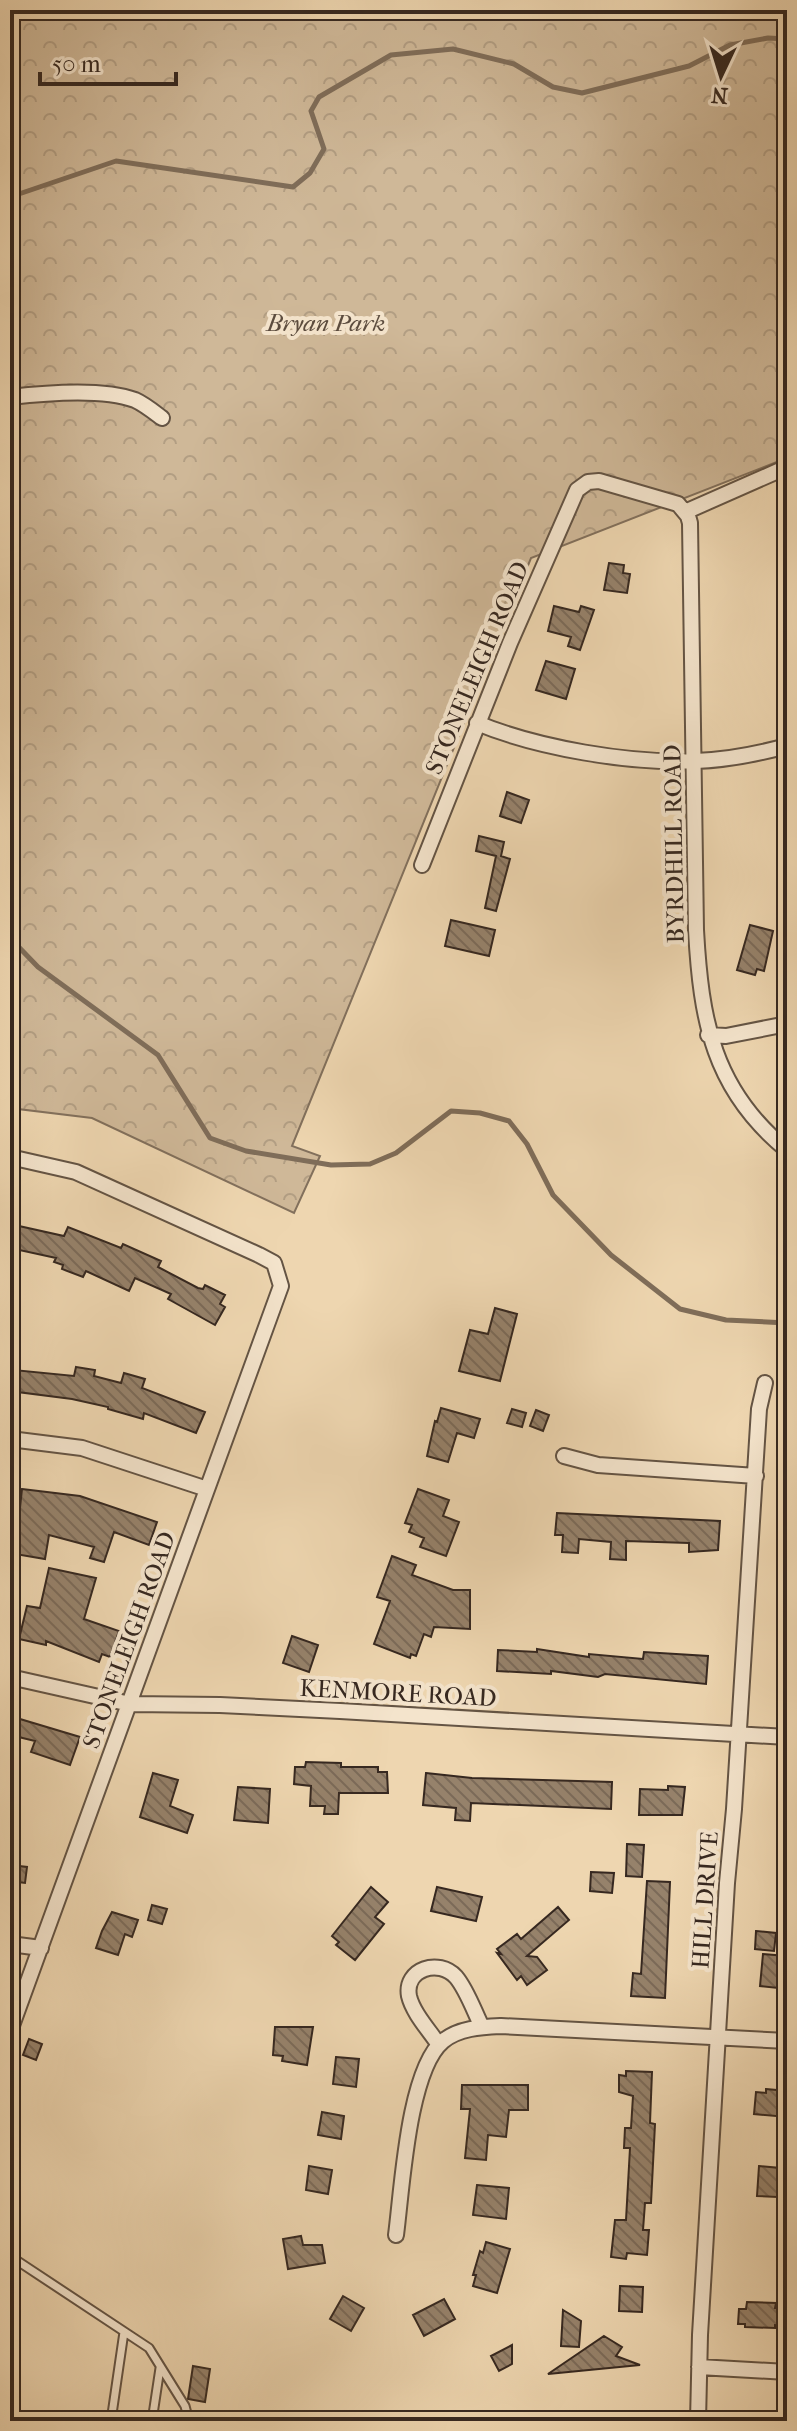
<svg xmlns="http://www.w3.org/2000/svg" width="797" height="2431" font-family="'IM FELL French Canon',serif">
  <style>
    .park { fill: url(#park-crowns); stroke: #82705c; stroke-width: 2 }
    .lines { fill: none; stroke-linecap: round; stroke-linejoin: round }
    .stream { stroke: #7f6d59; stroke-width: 5 }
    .building { fill: url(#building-back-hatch); stroke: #362820; stroke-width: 2 }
    .lane-casing { stroke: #645444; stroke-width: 11 }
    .street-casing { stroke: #645444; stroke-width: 18 }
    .lane { stroke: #f4e4cc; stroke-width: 7 }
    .street { stroke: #f4e4cc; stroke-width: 14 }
    .labels { text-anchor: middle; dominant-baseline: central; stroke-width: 8; stroke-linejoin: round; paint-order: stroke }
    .park-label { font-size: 24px; font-style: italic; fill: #5c4c3e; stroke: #f4e4cc }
    .street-label { font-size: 24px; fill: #362820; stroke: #f4e4cc }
  </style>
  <defs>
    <pattern id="park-crowns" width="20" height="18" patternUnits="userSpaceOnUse" patternTransform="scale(2)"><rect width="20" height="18" fill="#cfb898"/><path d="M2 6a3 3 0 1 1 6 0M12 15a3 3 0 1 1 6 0" fill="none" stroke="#b29e83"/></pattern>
    <pattern id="building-back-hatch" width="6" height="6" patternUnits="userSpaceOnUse" patternTransform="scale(2)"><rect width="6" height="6" fill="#96826b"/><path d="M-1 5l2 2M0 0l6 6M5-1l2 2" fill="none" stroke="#7b6a58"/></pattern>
  </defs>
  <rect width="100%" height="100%" fill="#eed6b0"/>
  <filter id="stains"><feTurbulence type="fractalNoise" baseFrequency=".0025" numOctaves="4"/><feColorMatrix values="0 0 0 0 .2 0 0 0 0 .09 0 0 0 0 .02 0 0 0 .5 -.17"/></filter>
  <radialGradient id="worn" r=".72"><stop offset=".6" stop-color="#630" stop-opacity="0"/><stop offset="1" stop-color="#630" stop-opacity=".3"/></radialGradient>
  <path class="park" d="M10,10H787V458L531,558L292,1146L320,1156L294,1213L92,1118L10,1108Z"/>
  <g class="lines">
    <path class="stream" d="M10,197L116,161L293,187L310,173L324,149L311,111L319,97L391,55L453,49L514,64L553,87L582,93L689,66L730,45L768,38L787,39
      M10,938L38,967L158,1055L210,1138L246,1151L331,1165L370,1164L396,1153L451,1111L480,1113L509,1121L527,1144L553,1195L611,1255L680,1309L726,1320L787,1323"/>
  </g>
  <path class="building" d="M609,563L624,565L623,573L630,574L627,593L604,590Z
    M554,606L579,612L581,606L594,610L580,650L568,646L571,637L548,631Z
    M546,661L575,669L566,699L536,690Z
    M507,792L529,800L521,823L500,816Z
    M479,836L504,842L501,856L510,859L496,911L485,908L496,856L476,851Z
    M451,920L495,930L489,956L445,946Z
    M750,925L773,931L764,971L757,969L755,975L737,970Z
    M10,1224L64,1236L68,1227L121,1248L123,1244L161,1261L158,1267L198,1288L203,1289L205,1285L225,1295L220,1304L225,1307L215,1325L168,1299L171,1294L135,1278L129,1291L86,1271L83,1277L62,1269L63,1265L54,1262L56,1258L10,1248Z
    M495,1308L517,1314L500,1381L459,1371L470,1330L488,1334Z
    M76,1367L95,1370L94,1376L121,1383L124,1373L145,1379L142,1388L205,1412L196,1433L144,1413L143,1419L108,1409V1407L72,1399L10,1391V1377L13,1378L14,1370L74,1376Z
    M441,1408L480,1419L474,1438L457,1433L448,1462L427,1456L435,1421L437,1422Z
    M512,1409L526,1413L522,1427L507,1423Z
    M536,1410L549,1415L543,1431L530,1426Z
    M22,1489L80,1496L157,1522L149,1545L114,1532L104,1562L90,1558L94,1547L49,1535L45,1559L15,1554Z
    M418,1489L449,1500L443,1516L459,1522L446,1556L420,1547L424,1538L409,1532L412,1525L405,1523Z
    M557,1513L720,1521L718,1550L689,1552V1543L626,1541V1560L610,1559L611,1542L579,1539L578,1553L562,1552L563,1535H555Z
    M392,1556L416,1565L412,1575L453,1590H470V1629L434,1627L431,1637L424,1634L416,1656L411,1654L410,1658L374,1644L390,1601L377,1597Z
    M49,1568L96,1578L84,1619L119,1631L110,1657L102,1654L99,1662L46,1641V1645L19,1639L27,1606L40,1608Z
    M292,1636L318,1645L309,1672L283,1663Z
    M537,1649L589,1657V1654L643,1659L644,1652L708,1656L706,1684L605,1674L598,1677L551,1671V1674L497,1671L498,1650L537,1652Z
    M10,1716L80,1737L70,1765L31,1752L35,1741L10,1735Z
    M306,1762L341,1763V1767H378V1772H387L388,1793H339L338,1814H324L325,1806H310L311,1786L294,1784L295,1767H305Z
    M153,1773L178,1780L170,1806L193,1815L187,1833L140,1817Z
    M426,1773L472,1778L612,1782L611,1809L471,1803L470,1821L455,1820L456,1808L423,1805Z
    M668,1786L685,1787L682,1815H639L640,1789L668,1790Z
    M238,1787L270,1789L268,1823L234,1820Z
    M627,1844L644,1845L642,1877L626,1876Z
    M10,1865L27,1867L25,1883L10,1881Z
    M591,1872L614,1873L612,1893L590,1891Z
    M647,1881L670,1882L665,1998L631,1996L633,1973L641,1974Z
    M371,1887L388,1902L375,1917L384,1924L355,1960L336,1945L339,1942L332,1936Z
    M437,1887L482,1897L476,1921L431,1911Z
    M152,1905L167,1909L162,1924L148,1920Z
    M558,1907L569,1920L527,1956L537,1957L547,1970L527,1985L521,1976L517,1980L497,1953L501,1954L497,1949L517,1934L521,1939Z
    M112,1912L138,1920L132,1937L125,1934L118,1955L96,1948L102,1931Z
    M756,1931L776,1933L774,1951L755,1949Z
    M763,1954L786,1956L787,1989L760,1986Z
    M275,2027H313L307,2065L282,2061L283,2056L273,2055Z
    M29,2039L42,2044L36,2060L23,2055Z
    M336,2057L359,2059L356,2087L333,2084Z
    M626,2071L652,2072L650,2123L655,2124L651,2203H645L643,2230H649L647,2255L627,2253L626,2259L611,2257L615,2220H626L630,2148H624L625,2128H631L633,2096L619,2092V2075L626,2076Z
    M462,2085H528V2110H509L506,2137L488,2135L486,2160L465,2158L470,2109H461Z
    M766,2089L787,2091V2117L754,2114L756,2092L766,2093Z
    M322,2112L344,2116L341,2139L318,2135Z
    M309,2166L332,2170L328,2194L306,2190Z
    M759,2166L780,2168L777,2197L757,2196Z
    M477,2185L509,2188L506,2219L473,2215Z
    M301,2236L303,2245H322L325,2263L288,2269L283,2239Z
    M486,2242L510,2249L497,2293L473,2286L476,2275H473L480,2251L483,2253Z
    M620,2286L643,2287L642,2312L619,2311Z
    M343,2296L364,2308L351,2331L330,2319Z
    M444,2299L455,2319L424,2336L413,2315Z
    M747,2302L776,2303L775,2308L786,2309V2326L775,2325V2328L745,2327V2324H738L739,2309H746Z
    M563,2310L581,2321L579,2347L561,2346Z
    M604,2336L622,2347L616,2356L640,2365L548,2374Z
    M512,2345V2364L499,2371L491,2356Z
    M193,2366L210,2369L205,2402L188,2399Z"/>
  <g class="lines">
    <g class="lane-casing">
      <path id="lane" d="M10,2256L149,2348L185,2406L189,2421
        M111,2421L124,2332
        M152,2421L160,2368"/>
    </g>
    <g class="street-casing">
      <path id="street" d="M10,397C44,393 103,388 135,400C144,404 154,412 162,418
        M685,512L787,467
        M477,723C537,748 630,764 696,761C727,760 757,754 787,746
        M422,865L510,643L577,490L588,482L599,481L678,504L688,516L690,523L696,930C701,1020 713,1090 787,1150
        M708,1035L726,1036L787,1024
        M10,1157L76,1172L259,1255L274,1263L281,1286L10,2031
        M10,1439L82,1448L207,1489
        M564,1456L598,1465L756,1476
        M10,1677L130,1704L220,1705L340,1711L787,1737
        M10,1944L41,1948
        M439,2045C429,2030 413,2013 409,1996C404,1969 439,1958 456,1977C467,1990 474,2011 482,2027
        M396,2235C402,2190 408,2070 443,2041C459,2028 481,2027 501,2026L787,2041
        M699,2367L787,2372
        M698,2421L700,2335L727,1883L734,1809L759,1409L765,1383"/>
    </g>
    <use href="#lane" class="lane"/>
    <use href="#street" class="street"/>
  </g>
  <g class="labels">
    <g class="park-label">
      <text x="326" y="323">Bryan Park</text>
    </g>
    <g class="street-label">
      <text transform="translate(477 668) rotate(-67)">STONELEIGH ROAD</text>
      <text transform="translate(674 844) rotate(-91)">BYRDHILL ROAD</text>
      <text transform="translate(129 1640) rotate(-70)">STONELEIGH ROAD</text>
      <text transform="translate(398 1693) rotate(3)">KENMORE ROAD</text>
      <text transform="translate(705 1900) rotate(-86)">HILL DRIVE</text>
    </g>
  </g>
  <rect width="797" height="2431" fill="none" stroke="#eed6b0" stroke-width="40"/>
  <rect x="12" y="12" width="773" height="2407" fill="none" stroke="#362820" stroke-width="4"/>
  <rect x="20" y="20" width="757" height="2391" fill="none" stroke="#362820" stroke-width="2"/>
  <g transform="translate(721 76) rotate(184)" stroke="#f4e4cc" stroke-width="6" paint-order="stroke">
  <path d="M0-6L14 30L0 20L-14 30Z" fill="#362820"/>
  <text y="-12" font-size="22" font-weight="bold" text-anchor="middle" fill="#362820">N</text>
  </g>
  <path d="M40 72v12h136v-12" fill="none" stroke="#362820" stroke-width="4"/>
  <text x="52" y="72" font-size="24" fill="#362820" stroke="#f4e4cc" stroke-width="6" paint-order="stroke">50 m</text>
  <rect width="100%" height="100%" filter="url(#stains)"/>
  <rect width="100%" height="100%" fill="url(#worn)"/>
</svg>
